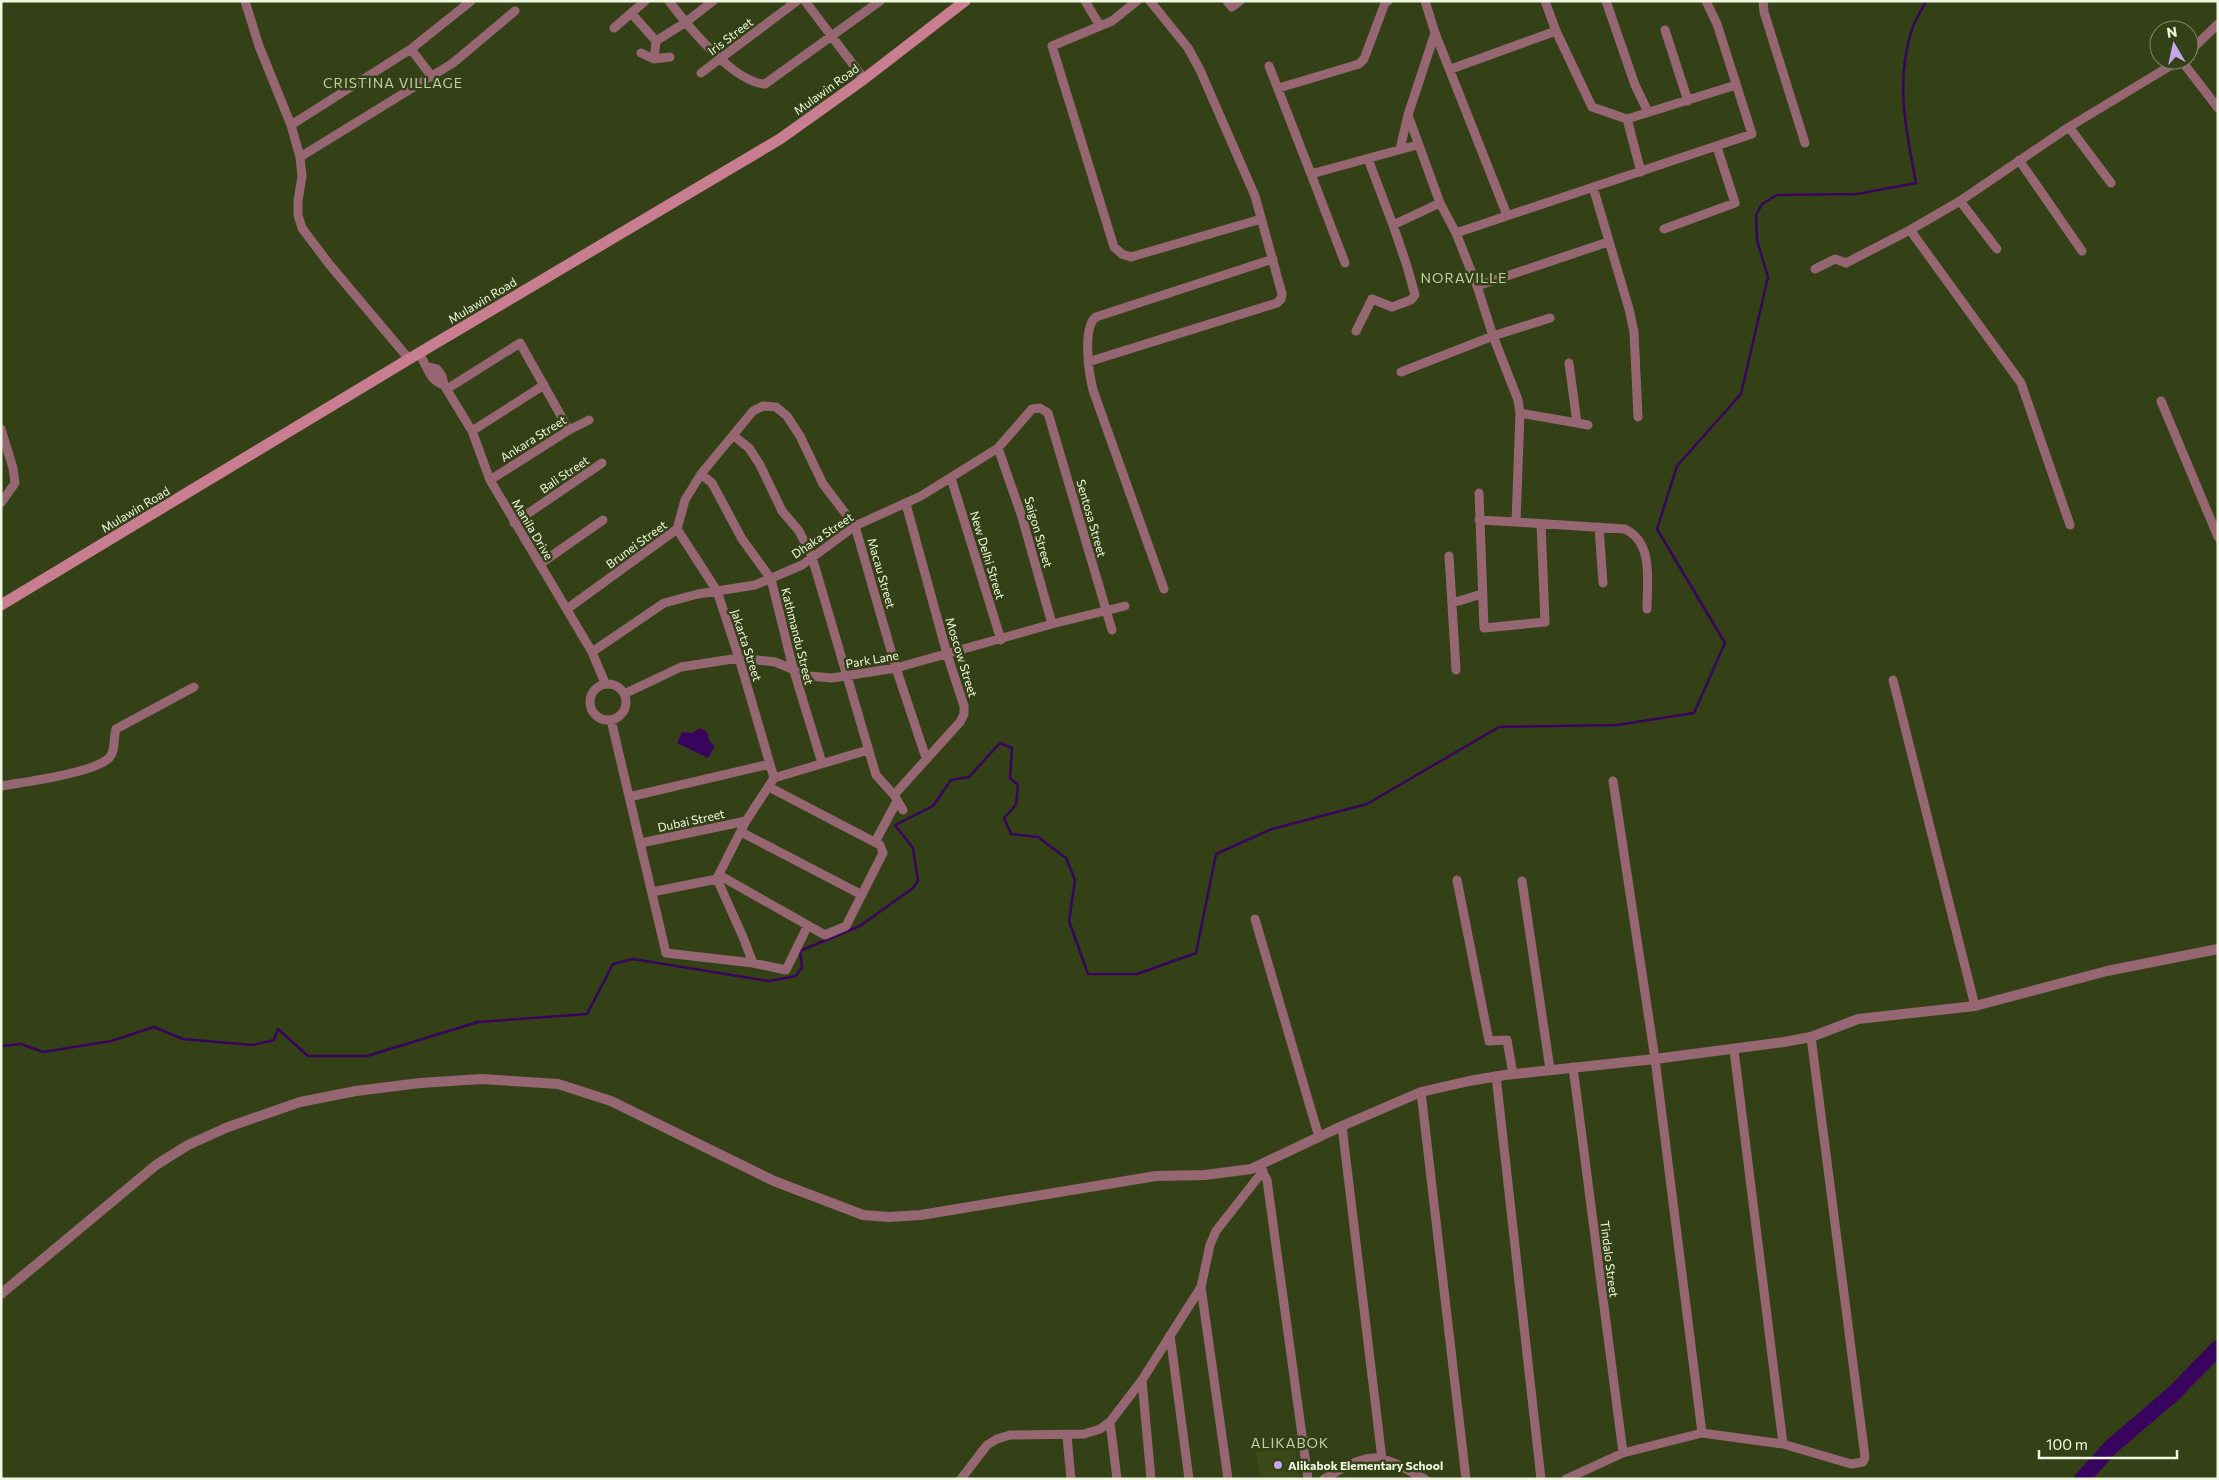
<svg xmlns="http://www.w3.org/2000/svg" width="2219" height="1480" font-family="Commissioner,sans-serif">
  <style>
    .built { fill: #3b4a17 }
    .water { fill: #38045e }
    .lines { fill: none; stroke-linecap: round; stroke-linejoin: round }
    .stream { stroke: #38045e; stroke-width: 2.5 }
    .river { stroke: #38045e; stroke-width: 16 }
    .minor { stroke: #966772; stroke-width: 9 }
    .tertiary { stroke: #966772; stroke-width: 10 }
    .secondary { stroke: #c87e90; stroke-width: 11 }
    .poi-dot { fill: #c6a6f0; stroke: #344117; stroke-width: 2 }
    .labels { text-anchor: middle; dominant-baseline: central; stroke-width: 5; stroke-linejoin: round; paint-order: stroke }
    .street-label { font-size: 12px; fill: #eff8e0; stroke: #344117 }
    .poi-label { font-size: 12px; font-weight: bold; fill: #eff8e0; stroke: #344117; text-anchor: start }
    .neighbourhood-label { font-size: 14px; letter-spacing: 1px; fill: #bfd0a1; stroke: #344117 }
  </style>
  <rect width="100%" height="100%" fill="#344117"/>
  <path class="built" d="M1295,1446L1299,1479H1261L1256,1452Z"/>
  <path class="water" d="M700,728L707,732L710,742L715,746L708,758L677,743L682,732L692,733Z"/>
  <g class="lines">
    <path class="stream" d="M1,1046L21,1044L43,1052L111,1041L154,1027L183,1039L253,1045L274,1040L278,1029L308,1056H367L478,1022L587,1014L613,964L633,959L769,981L796,976L802,967L800,951L860,926L913,888L918,881L913,848L895,825L933,806L951,780L969,777L1000,743L1012,748L1010,778L1018,785L1016,805L1004,818L1011,834L1038,837L1066,858L1075,880L1069,921L1088,974H1137L1196,953L1216,854L1272,829L1367,804L1499,727L1617,725L1694,713L1725,643L1657,529L1677,466L1741,394L1768,277L1757,240L1756,215L1762,204L1777,195L1857,194L1916,183C1906,131 1895,81 1912,29C1915,20 1922,10 1926,1"/>
    <path class="river" d="M2082,1479L2111,1447L2173,1394L2218,1348"/>
    <path class="minor" d="M245,1L259,46L291,125L300,157L302,176L298,201V215L302,228L329,264L409,359
      M669,1C687,25 734,83 765,84L880,1
      M805,1L864,79
      M1085,1L1100,26
      M1137,1L1112,21L1052,46L1114,247L1122,254L1131,257L1261,219
      M1227,1L1232,7L1240,1
      M1425,1L1435,33L1507,215
      M1545,1L1556,31
      M1606,1L1635,85L1648,112
      M1763,1L1764,12L1805,143
      M631,13L656,41L654,59
      M614,28L645,1
      M1665,30L1688,101
      M656,41L686,22L713,1
      M411,49L432,77
      M2189,52L2218,24
      M641,53L654,59L670,57
      M2181,60L2218,108
      M1269,66L1311,174L1417,145
      M1451,69L1556,31L1592,107L1627,119
      M701,73L797,1
      M1279,88L1359,64L1364,59L1385,3L1388,1
      M1408,115L1440,203L1456,233L1477,286L1493,336L1518,400L1520,413L1516,522L1625,529C1654,543 1647,581 1647,609
      M291,125L411,49L471,1
      M2069,127L2111,183
      M1400,149L1408,115L1435,33
      M300,157L453,63L515,11
      M1368,159L1393,225L1440,203
      M2019,160L2082,251
      M1641,172L1627,119L1736,85
      M1311,174L1345,263
      M1593,187L1629,309L1634,332L1638,417
      M1960,201L1997,249
      M1664,229L1735,203L1717,147
      M1910,230L2021,383L2070,525
      M1456,233L1752,134L1717,24L1706,1
      M1815,269L1835,259L1846,263L1910,230L1960,201L2069,127L2180,60
      M1477,286L1608,242
      M1356,331L1372,299L1392,307L1411,300L1415,295L1407,266L1393,225
      M419,354C428,366 428,380 444,385
      M1088,362L1277,303L1281,299L1282,294L1255,196L1200,70L1188,48L1150,1
      M428,367L437,369L442,376L444,385L472,431L490,480L592,652L605,683
      M1401,372L1493,336L1550,318
      M447,389L520,343L569,430
      M2161,401L2218,537
      M1520,413L1577,423L1569,363
      M1577,423L1588,425
      M1,429L13,468L15,483L1,503
      M472,431L544,385
      M734,436L749,448L760,465L782,511L799,531L812,557L876,775L894,795L903,810
      M998,448L1022,517L1052,624
      M701,474L712,483L742,539L771,579L793,668L822,763
      M951,478L1001,640
      M490,480L569,430L589,420
      M1479,493L1484,628L1545,622L1541,524
      M1479,520L1516,522
      M514,523L602,463
      M1599,527L1603,583
      M677,529L717,591L739,658L774,778
      M1449,556L1456,670
      M540,564L603,520
      M1164,589L1093,390C1089,374 1082,327 1096,317L1273,259
      M1452,603L1482,594
      M567,609L677,529L685,500L701,474L753,411L763,406L776,407L787,416L800,436L823,484L855,526L896,668L926,758
      M592,652L664,603L698,594L755,585L802,565L855,526L921,496L998,448L1032,409L1040,408L1048,413L1112,630
      M1893,680L1975,1006
      M590 702a18 18 0 1 1 36 0a18 18 0 1 1-36 0Z
      M624,694L681,667L739,658L775,662L809,676L832,678L896,668L1052,624L1125,606
      M611,720L666,953L753,963L786,970L808,925
      M1613,781L1655,1059L1702,1433
      M1,786C24,782 94,773 109,758C116,751 113,738 116,729L194,687
      M894,795L960,722L964,714V706L947,654L906,504
      M629,797L770,764
      M741,832L862,895
      M875,842L897,801
      M641,843L746,821
      M719,875L825,935L846,926L883,853L880,845L769,787
      M717,878L746,821L774,778L868,750
      M717,879L743,937L753,963
      M1457,880L1489,1041L1507,1040L1513,1074
      M1522,881L1550,1069
      M652,892L717,879
      M1255,919L1319,1137
      M1734,1050L1783,1444
      M1573,1067L1623,1453
      M1496,1076L1541,1479
      M1421,1092L1466,1479
      M1342,1126L1382,1459
      M1261,1169L1267,1180L1308,1479
      M1201,1287L1228,1479
      M1170,1335L1189,1479
      M1142,1380L1151,1479
      M1110,1422L1117,1479
      M1067,1436L1071,1479
      M961,1479L987,1445L997,1439L1010,1435L1084,1434L1100,1429L1110,1422L1142,1380L1201,1287L1210,1245L1216,1231L1263,1171
      M1324,1479C1340,1470 1363,1454 1382,1459C1397,1462 1412,1473 1425,1479
      M1566,1479L1623,1453L1702,1433L1783,1444L1851,1464L1863,1462L1865,1457L1811,1037"/>
    <path class="tertiary" d="M1,1294L156,1165L188,1145L228,1127L300,1102L356,1091L420,1083L482,1079L558,1084L611,1101L774,1181L863,1215L889,1217L921,1215L1156,1176L1205,1175L1251,1169L1342,1126L1421,1092L1469,1081L1505,1075L1655,1059L1784,1042L1811,1037L1858,1019L1975,1006L2107,971L2218,949"/>
    <path class="secondary" d="M1,605L409,359L780,139L864,79L965,1"/>
  </g>
  <circle class="poi-dot" cx="1278" cy="1465" r="5"/>
  <g class="labels">
    <g class="street-label">
      <text transform="translate(730 36) rotate(-37)">Iris Street</text>
      <text transform="translate(826 89) rotate(-36)">Mulawin Road</text>
      <text transform="translate(482 300) rotate(-31)">Mulawin Road</text>
      <text transform="translate(533 438) rotate(-32)">Ankara Street</text>
      <text transform="translate(564 474) rotate(-34)">Bali Street</text>
      <text transform="translate(135 509) rotate(-31)">Mulawin Road</text>
      <text transform="translate(1092 518) rotate(74)">Sentosa Street</text>
      <text transform="translate(533 529) rotate(59)">Manila Drive</text>
      <text transform="translate(1039 532) rotate(74)">Saigon Street</text>
      <text transform="translate(822 535) rotate(-34)">Dhaka Street</text>
      <text transform="translate(636 544) rotate(-36)">Brunei Street</text>
      <text transform="translate(988 555) rotate(73)">New Delhi Street</text>
      <text transform="translate(882 573) rotate(74)">Macau Street</text>
      <text transform="translate(798 636) rotate(76)">Kathmandu Street</text>
      <text transform="translate(747 645) rotate(72)">Jakarta Street</text>
      <text transform="translate(962 657) rotate(73)">Moscow Street</text>
      <text transform="translate(872 659) rotate(-10)">Park Lane</text>
      <text transform="translate(691 820) rotate(-12)">Dubai Street</text>
      <text transform="translate(1610 1259) rotate(83)">Tindalo Street</text>
    </g>
    <g class="poi-label">
      <text x="1288" y="1465">Alikabok Elementary School</text>
    </g>
    <g class="neighbourhood-label">
      <text x="393" y="82">CRISTINA VILLAGE</text>
      <text x="1464" y="277">NORAVILLE</text>
      <text x="1290" y="1442">ALIKABOK</text>
    </g>
  </g>
  <rect width="2219" height="1480" fill="none" stroke="#eff8e0" stroke-width="5"/>
  <g transform="translate(2174 45) rotate(351)"><circle r="24" fill="#344117" stroke="#7f8a67"/>
  <path d="M0-4L9 19L0 12L-9 19Z" fill="#c6a6f0"/>
  <text y="-8" font-size="14" font-weight="bold" text-anchor="middle" fill="#eff8e0">N</text>
  </g>
  <path d="M2039 1450v8h138v-8" fill="none" stroke="#eff8e0" stroke-width="2.5"/>
  <text x="2046" y="1450" font-size="15" fill="#eff8e0" stroke="#344117" stroke-width="4" paint-order="stroke">100 m</text>
</svg>
